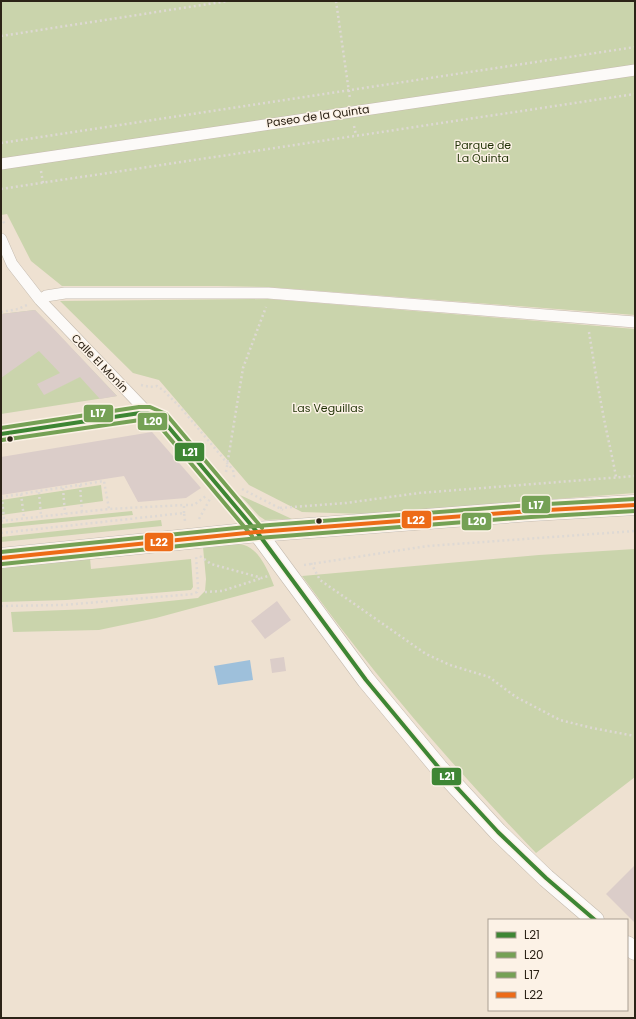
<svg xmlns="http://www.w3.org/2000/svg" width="636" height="1019" font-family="Poppins,sans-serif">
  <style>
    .green { fill: #cad4ac }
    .water { fill: #9ec0db }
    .building { fill: #dbcdc9 }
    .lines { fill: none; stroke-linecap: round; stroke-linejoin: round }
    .pedestrian-casing { stroke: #c5bbaf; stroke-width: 12 }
    .minor-casing { stroke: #c5bbaf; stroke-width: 15 }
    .tertiary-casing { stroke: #c5bbaf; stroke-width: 19 }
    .secondary-casing { stroke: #c5bbaf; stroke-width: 21 }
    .path { stroke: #ded9d4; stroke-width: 2.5; stroke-dasharray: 2 3; stroke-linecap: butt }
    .pedestrian { stroke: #fcfaf8; stroke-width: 11 }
    .minor { stroke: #fcfaf8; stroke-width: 14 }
    .tertiary { stroke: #fcfaf8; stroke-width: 18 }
    .secondary { stroke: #fcfaf8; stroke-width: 20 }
    .bus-1-casing { stroke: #fcf2e6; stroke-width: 7 }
    .bus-2-casing { stroke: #fcf2e6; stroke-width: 7 }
    .bus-3-casing { stroke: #fcf2e6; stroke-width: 7 }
    .bus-4-casing { stroke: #fcf2e6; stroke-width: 7 }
    .bus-1 { stroke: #3e8634; stroke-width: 4 }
    .bus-2 { stroke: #75a155; stroke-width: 4 }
    .bus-3 { stroke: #75a155; stroke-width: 4 }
    .bus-4 { stroke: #ed6b17; stroke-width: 4 }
    .bus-dot { fill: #2c2317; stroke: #fcf2e6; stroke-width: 1.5 }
    .labels { text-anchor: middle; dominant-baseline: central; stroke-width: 3; stroke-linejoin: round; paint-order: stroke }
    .street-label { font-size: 11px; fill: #2c2317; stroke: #fcf2e6 }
    .park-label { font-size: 11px; fill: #1f3105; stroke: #fcf2e6 }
    .line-badge { stroke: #fcf2e6; stroke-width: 1.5 }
    .badge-label { font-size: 11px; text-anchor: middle; font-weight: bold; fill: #fff }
  </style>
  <rect width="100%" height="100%" fill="#eee1d1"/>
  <path class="green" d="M1,1H635V315L268,287L218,286H62L31,261L7,214L1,215Z
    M268,299L635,329V493L364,514L302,512L249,485L159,380L133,373L60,301Z
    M35,310L117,396L1,414V314Z
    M101,485L103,501L1,515V500Z
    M240,495L292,519L265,520L259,516Z
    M132,511L133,515L1,528V524Z
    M161,520L162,526L1,542V537Z
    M234,544C237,544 241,544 244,545C259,549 269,572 274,586L156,618L99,630L13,632L11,612L92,609L198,598L205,591L206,579L203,547Z
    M635,549V777L536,853C452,766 373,674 302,576L539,555Z
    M90,558L91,569L191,559L193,587L191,590L66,600L1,602V567Z"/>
  <path class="water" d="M250,660L253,680L218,685L214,666Z"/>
  <path class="building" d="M35,310L51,326L117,396L100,399L80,377L44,395L37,384L60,373L39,351L1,378V314Z
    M152,432L201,488L186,498L138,502L124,476L1,495V457Z
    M277,601L291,620L265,639L251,621Z
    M284,657L286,671L272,673L270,659Z
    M635,865V923L606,894Z"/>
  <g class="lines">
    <g class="pedestrian-casing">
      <path id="pedestrian" d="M1,164L635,70
        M1,239L12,264L40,300L148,413
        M40,300L46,296L65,293H268L635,322"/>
    </g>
    <g class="minor-casing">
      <path id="minor" d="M1,434L140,413H148L161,418L257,532"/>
    </g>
    <g class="tertiary-casing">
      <path id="tertiary" d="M257,532L366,680L439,768L498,832L546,878L595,920
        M627,945L635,951"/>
    </g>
    <g class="secondary-casing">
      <path id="secondary" d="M1,558L257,532L531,511L635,505"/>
    </g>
    <path class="path" d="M336,1L350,99
      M1,36L228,1
      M354,126L356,135
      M1,143L635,47
      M41,171L43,183
      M1,189L635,94
      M1,217L5,225
      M1,312L18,309L27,305
      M589,332C593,357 597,383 602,408C606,431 612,454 616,477
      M141,385L150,387L157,386L163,390L181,408L233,470L234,476L233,479
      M226,472L243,368L266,307
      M80,485L82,512
      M63,488L65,514
      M242,489L283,510
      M39,492L41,516
      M21,494L24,518
      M1,497L104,481L109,509
      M2,497L4,520
      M280,508L346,503L419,493L635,476
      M184,513V505H194L206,496
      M199,519L210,499
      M1,521L109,509L184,505
      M1,533L184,513L185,521
      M200,556L211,564L262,578L268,576
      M311,563L320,580L426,654L450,665L489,677L516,697L560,720L592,728L635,736
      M304,565L428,546L635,531
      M205,592L222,591L262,578
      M1,606L63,605L193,594L197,592L198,589L196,555"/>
    <use href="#pedestrian" class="pedestrian"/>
    <use href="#minor" class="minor"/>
    <use href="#tertiary" class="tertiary"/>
    <use href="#secondary" class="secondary"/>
    <g class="bus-1-casing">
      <path id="bus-1" d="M1,434L140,413H148L161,418L257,532L366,680L439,768L498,832L546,878L595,920"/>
    </g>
    <g class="bus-2-casing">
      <path id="bus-2" d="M2,440L147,419L157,423L252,536
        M2,564L258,538L531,517L635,511"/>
    </g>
    <g class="bus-3-casing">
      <path id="bus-3" d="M1,428L139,407H150L166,414L262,528
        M1,552L257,526L531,505L635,499"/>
    </g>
    <g class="bus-4-casing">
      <path id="bus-4" d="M1,558L257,532L531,511L635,505"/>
    </g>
    <use href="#bus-1" class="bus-1"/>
    <use href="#bus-2" class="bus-2"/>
    <use href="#bus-3" class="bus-3"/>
    <use href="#bus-4" class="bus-4"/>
  </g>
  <g class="bus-dot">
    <circle cx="10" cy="439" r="3.5"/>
    <circle cx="319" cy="521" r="3.5"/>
  </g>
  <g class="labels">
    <g class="street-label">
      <text transform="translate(318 116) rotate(-8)">Paseo de la Quinta</text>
      <text transform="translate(100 363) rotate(46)">Calle El Monín</text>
    </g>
    <g class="park-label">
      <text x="483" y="145">Parque de<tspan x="483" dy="13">La Quinta</tspan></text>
      <text x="328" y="408">Las Veguillas</text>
    </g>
  </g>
  <g class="line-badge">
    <rect x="83" y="404" width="31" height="19" rx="4" fill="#75a155"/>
    <rect x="137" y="412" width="31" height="19" rx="4" fill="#75a155"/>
    <rect x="174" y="442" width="31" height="20" rx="4" fill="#3e8634"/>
    <rect x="521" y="495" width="30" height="19" rx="4" fill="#75a155"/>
    <rect x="401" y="510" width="31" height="19" rx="4" fill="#ed6b17"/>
    <rect x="461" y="512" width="31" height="19" rx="4" fill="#75a155"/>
    <rect x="144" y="532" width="30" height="20" rx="4" fill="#ed6b17"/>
    <rect x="431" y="767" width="31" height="19" rx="4" fill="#3e8634"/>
  </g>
  <g class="badge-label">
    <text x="98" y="417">L17</text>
    <text x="153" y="425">L20</text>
    <text x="190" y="456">L21</text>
    <text x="536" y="509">L17</text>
    <text x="416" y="524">L22</text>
    <text x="477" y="525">L20</text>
    <text x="159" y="546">L22</text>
    <text x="447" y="780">L21</text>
  </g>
  <rect width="636" height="1019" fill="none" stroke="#2c2317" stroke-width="4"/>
  <rect x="488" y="919" width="140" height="92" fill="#fcf2e6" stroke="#a99f93"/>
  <rect x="496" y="932" width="20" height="6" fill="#3e8634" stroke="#a99f93"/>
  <text x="524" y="939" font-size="12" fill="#2c2317">L21</text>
  <rect x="496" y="952" width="20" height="6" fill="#75a155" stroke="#a99f93"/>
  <text x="524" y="959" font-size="12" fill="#2c2317">L20</text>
  <rect x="496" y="972" width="20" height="6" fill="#75a155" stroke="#a99f93"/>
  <text x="524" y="979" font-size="12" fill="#2c2317">L17</text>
  <rect x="496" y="992" width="20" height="6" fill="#ed6b17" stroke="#a99f93"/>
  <text x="524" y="999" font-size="12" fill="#2c2317">L22</text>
</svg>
